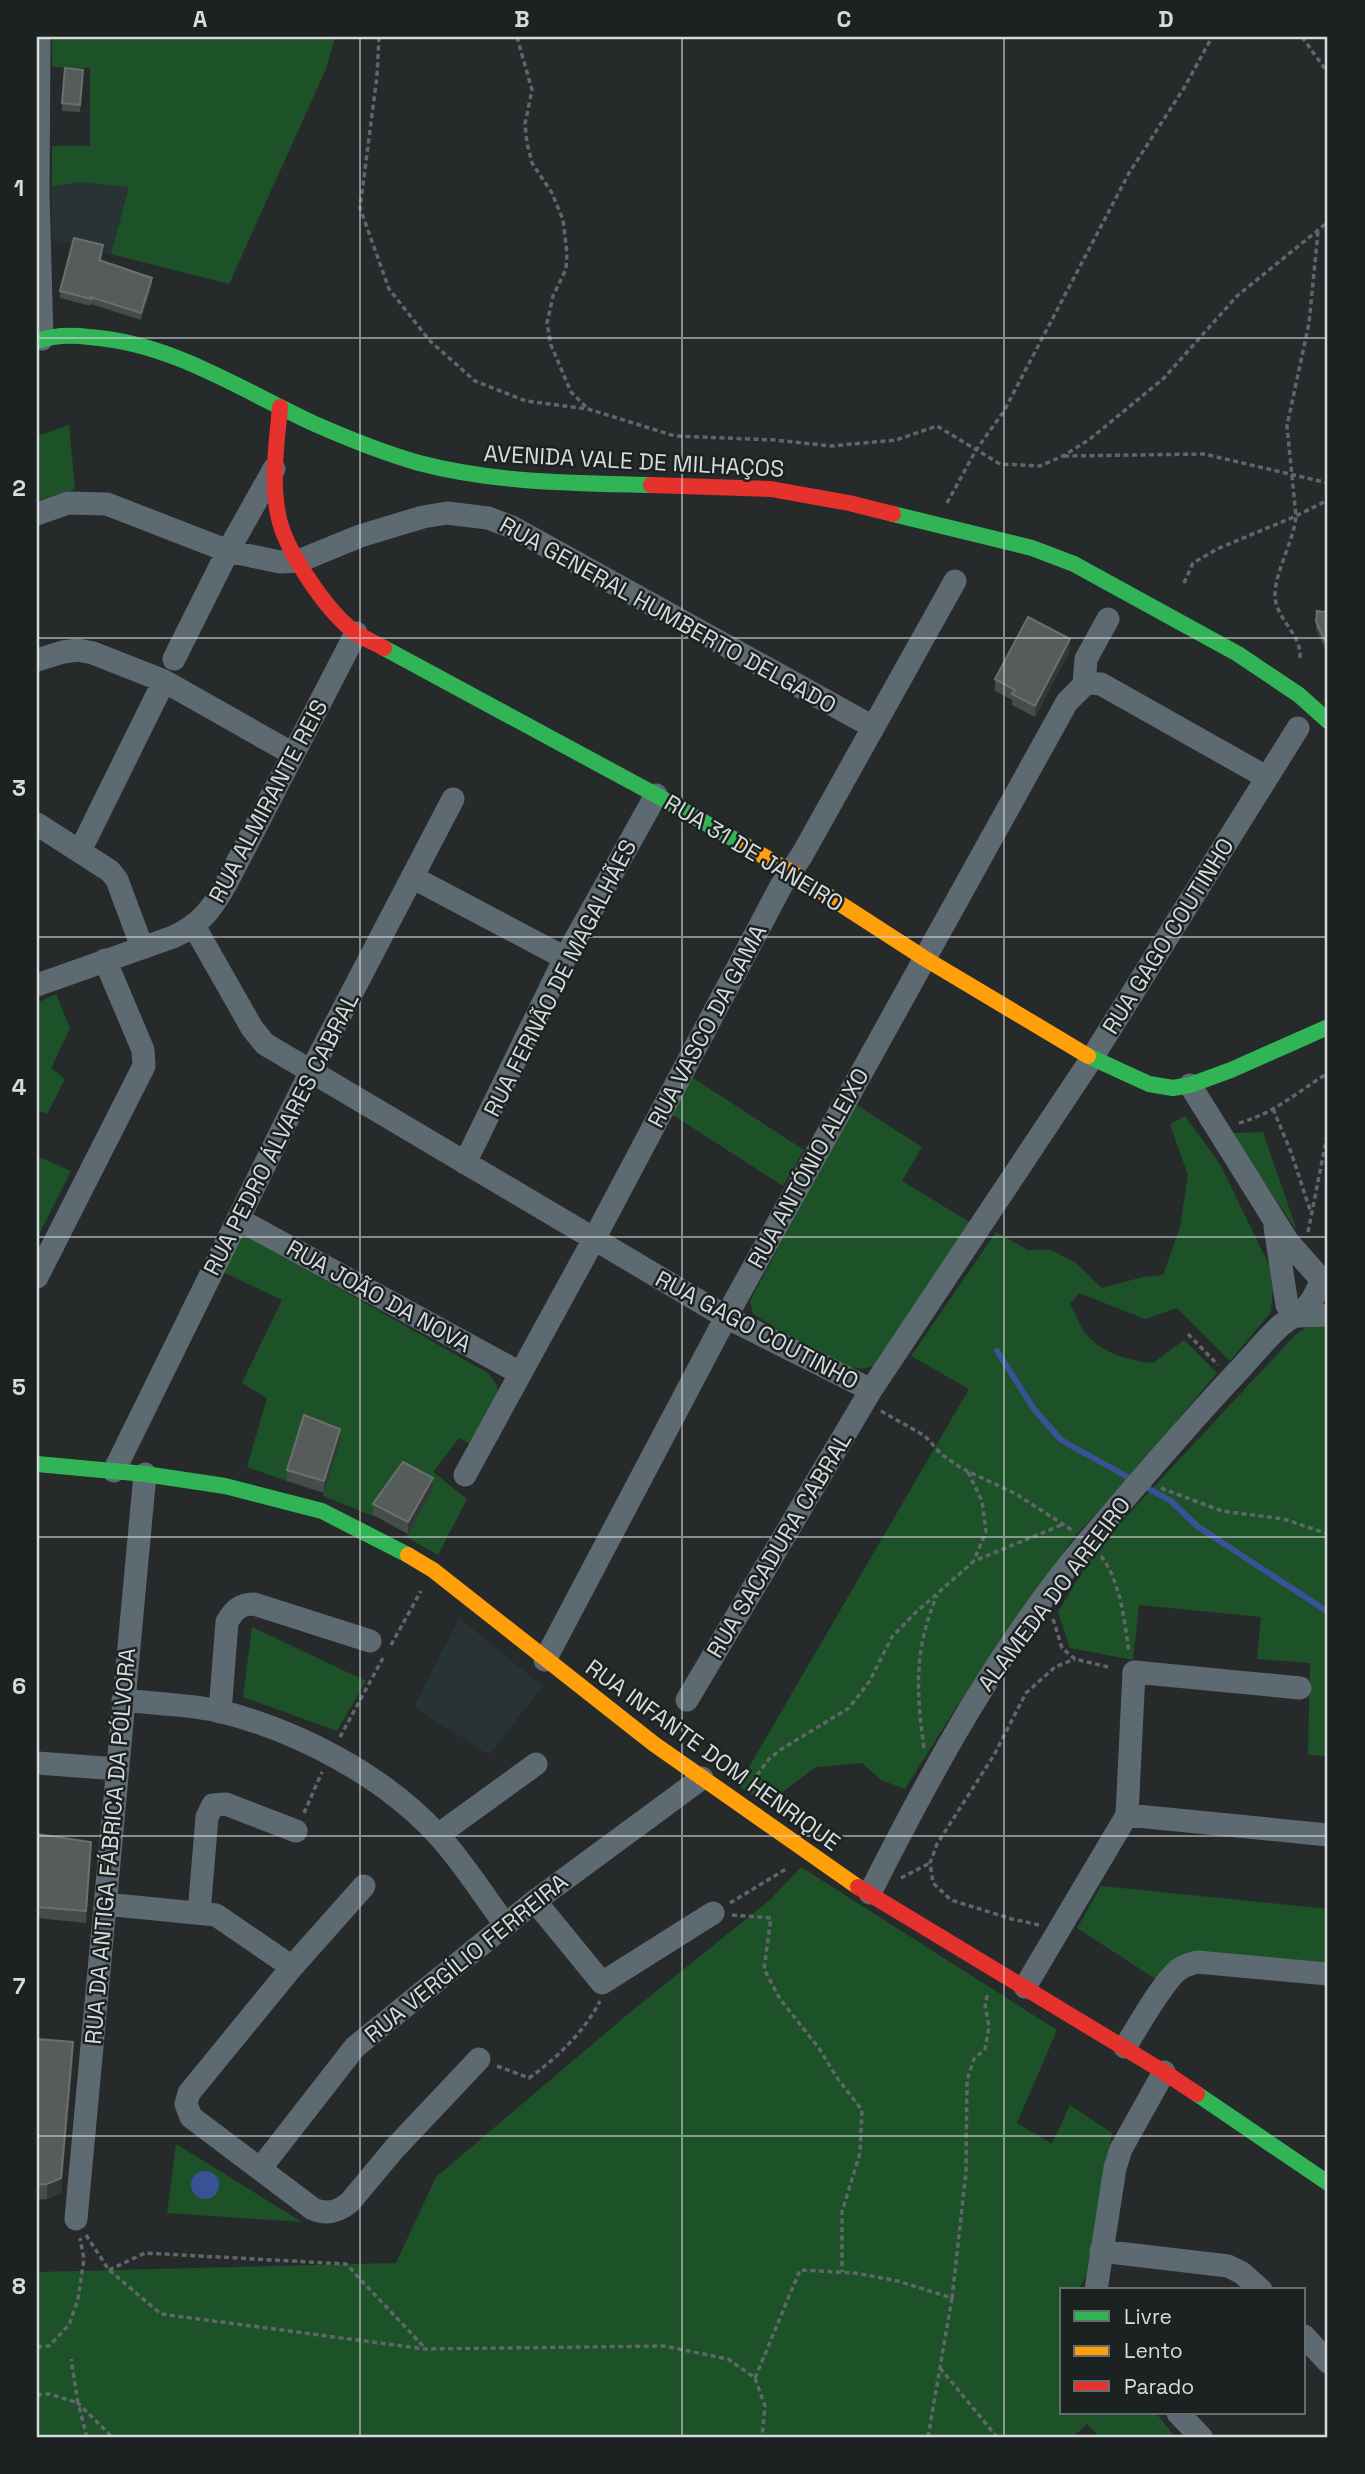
<svg xmlns="http://www.w3.org/2000/svg" width="1365" height="2474" font-family="'Space Grotesk',sans-serif">
  <style>
    .built { fill: #273335 }
    .green { fill: #1d5228 }
    .water { fill: #395195 }
    .lines { fill: none; stroke-linecap: round; stroke-linejoin: round }
    .stream { stroke: #395195; stroke-width: 6 }
    .path { stroke: #5f676c; stroke-width: 3.5; stroke-dasharray: 5 3.5; stroke-linecap: butt }
    .street { stroke: #5e6a71; stroke-width: 23 }
    .fast { stroke: #30b455; stroke-width: 16 }
    .slow { stroke: #ff9f0a; stroke-width: 16 }
    .jam { stroke: #e5322d; stroke-width: 16 }
    .wall { fill: #454d4b }
    .shaded-wall { fill: #323838 }
    .building { fill: #555c5a; stroke: #69706e; stroke-width: 2 }
    .grid { fill: none; stroke: #d7dbdb; stroke-width: 2; stroke-opacity: 0.55 }
    .labels { text-anchor: middle; dominant-baseline: central; stroke-width: 5; stroke-linejoin: round; paint-order: stroke }
    .street-label { font-size: 23px; fill: #d7dbdb; stroke: #1c2222 }
    .neatline { fill: none; stroke: #d7dbdb; stroke-width: 2.5 }
    .grid-label { font-size: 23px; text-anchor: middle; font-weight: bold; fill: #d7dbdb }
  </style>
  <rect width="100%" height="100%" fill="#272a2b"/>
  <path class="built" d="M78,182L130,187L111,254L52,239V187Z
    M459,1618L543,1686L489,1755L414,1707Z"/>
  <path class="green" d="M52,37H335L326,69L229,284L111,254L129,187L78,182L52,187V146H90V68L52,67Z
    M69,425L75,489L37,501V436Z
    M56,994L70,1028L51,1068L65,1079L47,1114L37,1110V1003Z
    M687,1074L804,1150L783,1186L668,1112Z
    M855,1104L922,1147L902,1181L973,1224L880,1364L863,1369L835,1364L753,1314L750,1301Z
    M1185,1116L1220,1164L1274,1275L1271,1312L1230,1361L1177,1308L1145,1319L1079,1293L1070,1304C1075,1312 1078,1322 1083,1330C1098,1352 1128,1361 1153,1363L1184,1340L1217,1373L1125,1483L1075,1536L954,1711L905,1789L881,1780L862,1763L816,1767L766,1804L738,1786L969,1389L911,1356L996,1232L1028,1250H1051L1076,1263L1102,1288L1143,1277L1163,1275L1180,1227L1188,1175L1170,1124Z
    M1263,1132L1297,1231L1231,1133Z
    M37,1156L71,1171L37,1239Z
    M242,1233L488,1373L497,1385L498,1394L470,1444L459,1438L433,1472L467,1499L438,1555L406,1537L433,1489L403,1474L373,1516L323,1496L340,1441L304,1427L287,1481L247,1467L267,1398L242,1383L282,1300L221,1271Z
    M1309,1325L1328,1326V1756L1308,1755L1310,1663L1257,1659L1261,1617L1139,1605L1133,1660L1070,1648L1058,1612L1096,1549L1295,1335Z
    M252,1627L366,1681L337,1731L243,1697Z
    M801,1867L1057,2030L1017,2123L1052,2144L1070,2105L1112,2133L1088,2274L1078,2290H1062V2413H1156L1175,2437H1099L1087,2424L1073,2437H37V2272L396,2263L436,2177L628,2014L771,1899Z
    M1101,1886L1328,1909V1965L1191,1955L1157,1980L1077,1928Z
    M176,2144L302,2222L167,2213Z"/>
  <path class="water" d="M191 2185a14 14 0 1 1 28 0a14 14 0 1 1-28 0Z"/>
  <g class="lines">
    <path class="stream" d="M997,1351L1034,1409L1061,1440L1171,1501L1197,1526L1328,1612"/>
    <path class="path" d="M379,37L377,76L360,208L389,289L430,341L475,381L526,401L588,409L675,436L775,440L831,446L896,440L937,426L1000,464L1040,466L1063,456L1090,439L1164,378L1237,296L1328,222
      M517,37L532,90L525,124L527,143L532,163L552,193L563,220L567,253L566,269L553,296L547,323L551,345L571,392L588,409
      M1302,37L1328,73
      M1064,456L1204,454L1328,483
      M947,503L976,450L1004,411L1129,173L1184,88L1212,37
      M1184,583L1193,563L1217,549L1296,516L1328,500
      M1300,658C1302,635 1277,620 1275,597C1274,573 1294,541 1296,516L1287,426L1309,323L1318,232
      M1273,1109L1291,1152L1311,1213
      M1239,1123C1275,1113 1297,1092 1328,1073
      M1308,1232L1328,1131
      M1188,1334L1218,1365
      M881,1411L925,1436L941,1454L961,1468L1016,1494L1072,1530
      M968,1472L982,1501L986,1532L974,1560
      M1161,1488L1222,1511L1284,1519L1328,1534
      M1101,1556C1121,1583 1124,1619 1129,1652
      M1053,1619L1062,1648L1075,1659L1108,1667
      M391,1645L421,1591
      M340,1737L383,1658
      M924,1748C916,1690 914,1650 937,1595
      M752,1782L769,1759L780,1750L849,1708L869,1682L892,1637L914,1614L974,1561L1064,1524
      M304,1813L322,1772
      M901,1878L930,1863
      M730,1903L786,1869
      M732,1915L771,1918L764,1969L780,1999L818,2047L838,2079L862,2110L860,2153L842,2212V2272
      M1039,1925L1012,1919L951,1900L933,1883L930,1863L937,1844L994,1755L1026,1693L1055,1667L1075,1659
      M497,2066L529,2078C557,2058 584,2032 600,2001
      M86,2235L109,2270L161,2314L425,2349L664,2346L728,2359L755,2378L765,2406L762,2437
      M109,2270L145,2253L346,2264L424,2347
      M37,2347L49,2346L69,2325L78,2299L84,2259L80,2238
      M940,2368L997,2437
      M755,2378L800,2270L855,2273L898,2281L952,2298L966,2172L967,2080L974,2059L985,2049L989,2027L985,2005L988,1992
      M37,2395L50,2394L78,2403L71,2359
      M87,2437L78,2403L112,2437
      M928,2437L952,2298"/>
    <path class="street" d="M39,37L38,194L42,339
      M37,514L68,503L107,504L228,551L280,562L299,561L360,536L423,517L447,513L488,518L512,527L873,727
      M174,659L228,551L274,469
      M37,660L63,652L78,650L93,653L164,681L293,754
      M1084,685L1090,683L1101,684L1266,777
      M37,824L110,871L117,880L142,947
      M80,851L164,681
      M412,877L565,958
      M194,926L252,1028L265,1044L726,1317L871,1390
      M37,985L173,937C200,925 212,909 226,884L356,633
      M1190,1085L1288,1242L1328,1287
      M465,1163L565,958L656,795
      M238,1219L520,1373
      M1275,1227L1287,1305
      M37,1277L144,1066L143,1050L105,960
      M1297,1316L1328,1315
      M114,1471L311,1071L453,799
      M465,1475L594,1239L781,886L802,855L955,581
      M545,1660L726,1317L1067,702L1084,685L1086,659L1108,619
      M123,1700C155,1704 191,1704 223,1712C300,1732 384,1776 438,1835C463,1862 483,1895 505,1924
      M687,1700L871,1390L1092,1058L1298,728
      M220,1712L227,1622C234,1610 240,1604 254,1604L370,1641
      M37,1763L118,1769
      M1127,1815L1328,1835
      M438,1835L536,1764
      M364,1886L292,1967L189,2093L186,2104L191,2117L313,2209C327,2215 338,2212 350,2202L395,2148L479,2059
      M870,1893C933,1768 999,1647 1090,1539C1139,1482 1188,1424 1240,1369C1253,1355 1266,1339 1280,1326C1304,1307 1308,1313 1321,1281
      M535,1901L602,1983L713,1913
      M105,1904L216,1915L292,1967
      M199,1913L207,1817L213,1805L226,1804L296,1831
      M1025,1987L1127,1815L1134,1672L1300,1688
      M1125,2047C1138,2027 1160,1986 1177,1971C1182,1966 1190,1964 1197,1962L1328,1974
      M260,2169L355,2047L535,1901L702,1778
      M76,2219L145,1474
      M1101,2251L1228,2266L1242,2273L1261,2290
      M1096,2290L1115,2168L1121,2149L1164,2072
      M1304,2336L1328,2362
      M1178,2413L1201,2437"/>
    <path class="fast" d="M37,341C54,335 72,335 89,337C173,343 241,390 315,424C349,439 384,453 419,463C495,483 573,483 651,485
      M893,514L1032,548L1074,564L1238,654L1299,695L1328,721
      M384,648L656,795L746,846
      M1088,1056L1149,1084L1173,1088L1190,1085L1231,1070L1328,1027
      M37,1464L145,1474L225,1486L322,1511L408,1555
      M1197,2094L1328,2183"/>
    <path class="slow" d="M746,846L791,872L924,958L1088,1056
      M408,1555L433,1570L654,1744L858,1887"/>
    <path class="jam" d="M280,407C277,442 271,479 278,514C284,549 327,612 356,633C365,639 375,643 384,648
      M651,485L771,489L849,503L893,514
      M858,1887L1164,2072L1197,2094"/>
  </g>
  <path class="wall" d="M83,78L80,112L62,111V103Z
    M103,252L101,261L152,285L141,320L91,304V306L60,298V291Z
    M1328,610V652L1325,648L1316,629V621L1324,612Z
    M1070,650L1035,717L1012,705V700L995,691V679Z
    M340,1441L324,1493L287,1481V1470Z
    M433,1489L408,1534L373,1515V1504Z
    M37,1834L91,1854L86,1923L37,1918Z
    M37,2039L73,2057L61,2193L47,2199L37,2200Z"/>
  <path class="shaded-wall" d="M152,278V285L141,320V313Z
    M1070,639V650L1035,717V706Z
    M340,1429V1441L324,1493V1481Z
    M433,1478V1489L408,1534V1522Z
    M91,1842V1854L86,1923V1911Z
    M73,2042V2057L61,2193L47,2199V2184Z"/>
  <path class="building" d="M65,68L83,70L80,105L62,103Z
    M74,238L103,245L99,260L152,278L141,313L91,297V299L60,291Z
    M1328,610V644L1325,641L1316,621L1317,611L1324,612Z
    M1028,617L1070,639L1035,706L1012,694L1015,690L995,679Z
    M304,1415L340,1429L324,1481L287,1470Z
    M403,1462L433,1478L408,1522L373,1504Z
    M37,1834L91,1842L86,1911L37,1907Z
    M37,2039L73,2042L61,2178L47,2184L37,2185Z"/>
  <path class="grid" d="M360,37V2437M682,37V2437M1004,37V2437M37,338H1328M37,638H1328M37,937H1328M37,1237H1328M37,1537H1328M37,1836H1328M37,2136H1328"/>
  <g class="labels">
    <g class="street-label">
      <text transform="translate(634 461) rotate(3)">AVENIDA VALE DE MILHAÇOS</text>
      <text transform="translate(668 615) rotate(29)">RUA GENERAL HUMBERTO DELGADO</text>
      <text transform="translate(268 801) rotate(-62)">RUA ALMIRANTE REIS</text>
      <text transform="translate(754 853) rotate(31)">RUA 31 DE JANEIRO</text>
      <text transform="translate(1168 936) rotate(-58)">RUA GAGO COUTINHO</text>
      <text transform="translate(560 978) rotate(-63)">RUA FERNÃO DE MAGALHÃES</text>
      <text transform="translate(707 1026) rotate(-62)">RUA VASCO DA GAMA</text>
      <text transform="translate(281 1134) rotate(-63)">RUA PEDRO ÁLVARES CABRAL</text>
      <text transform="translate(808 1168) rotate(-61)">RUA ANTÓNIO ALEIXO</text>
      <text transform="translate(379 1296) rotate(29)">RUA JOÃO DA NOVA</text>
      <text transform="translate(757 1330) rotate(28)">RUA GAGO COUTINHO</text>
      <text transform="translate(779 1545) rotate(-59)">RUA SACADURA CABRAL</text>
      <text transform="translate(1054 1594) rotate(-53)">ALAMEDA DO AREEIRO</text>
      <text transform="translate(713 1755) rotate(36)">RUA INFANTE DOM HENRIQUE</text>
      <text transform="translate(110 1846) rotate(-85)">RUA DA ANTIGA FÁBRICA DA PÓLVORA</text>
      <text transform="translate(466 1958) rotate(-39)">RUA VERGÍLIO FERREIRA</text>
    </g>
  </g>
  <rect width="1365" height="2474" fill="none" stroke="#1c2222" stroke-width="77"/>
  <rect x="1060" y="2288" width="245" height="126" fill="#1c2222" stroke="#676c6c" stroke-width="2"/>
  <rect x="1074" y="2311" width="35" height="10" fill="#30b455" stroke="#676c6c" stroke-width="2"/>
  <text x="1124" y="2324" font-size="21" fill="#d7dbdb">Livre</text>
  <rect x="1074" y="2346" width="35" height="10" fill="#ff9f0a" stroke="#676c6c" stroke-width="2"/>
  <text x="1124" y="2358" font-size="21" fill="#d7dbdb">Lento</text>
  <rect x="1074" y="2381" width="35" height="10" fill="#e5322d" stroke="#676c6c" stroke-width="2"/>
  <text x="1124" y="2394" font-size="21" fill="#d7dbdb">Parado</text>
  <rect x="38" y="38" width="1288" height="2398" class="neatline"/>
  <g class="grid-label">
    <text x="200" y="27">A</text>
    <text x="522" y="27">B</text>
    <text x="844" y="27">C</text>
    <text x="1166" y="27">D</text>
    <text x="19" y="196">1</text>
    <text x="19" y="496">2</text>
    <text x="19" y="796">3</text>
    <text x="19" y="1095">4</text>
    <text x="19" y="1395">5</text>
    <text x="19" y="1694">6</text>
    <text x="19" y="1994">7</text>
    <text x="19" y="2294">8</text>
  </g>
</svg>
